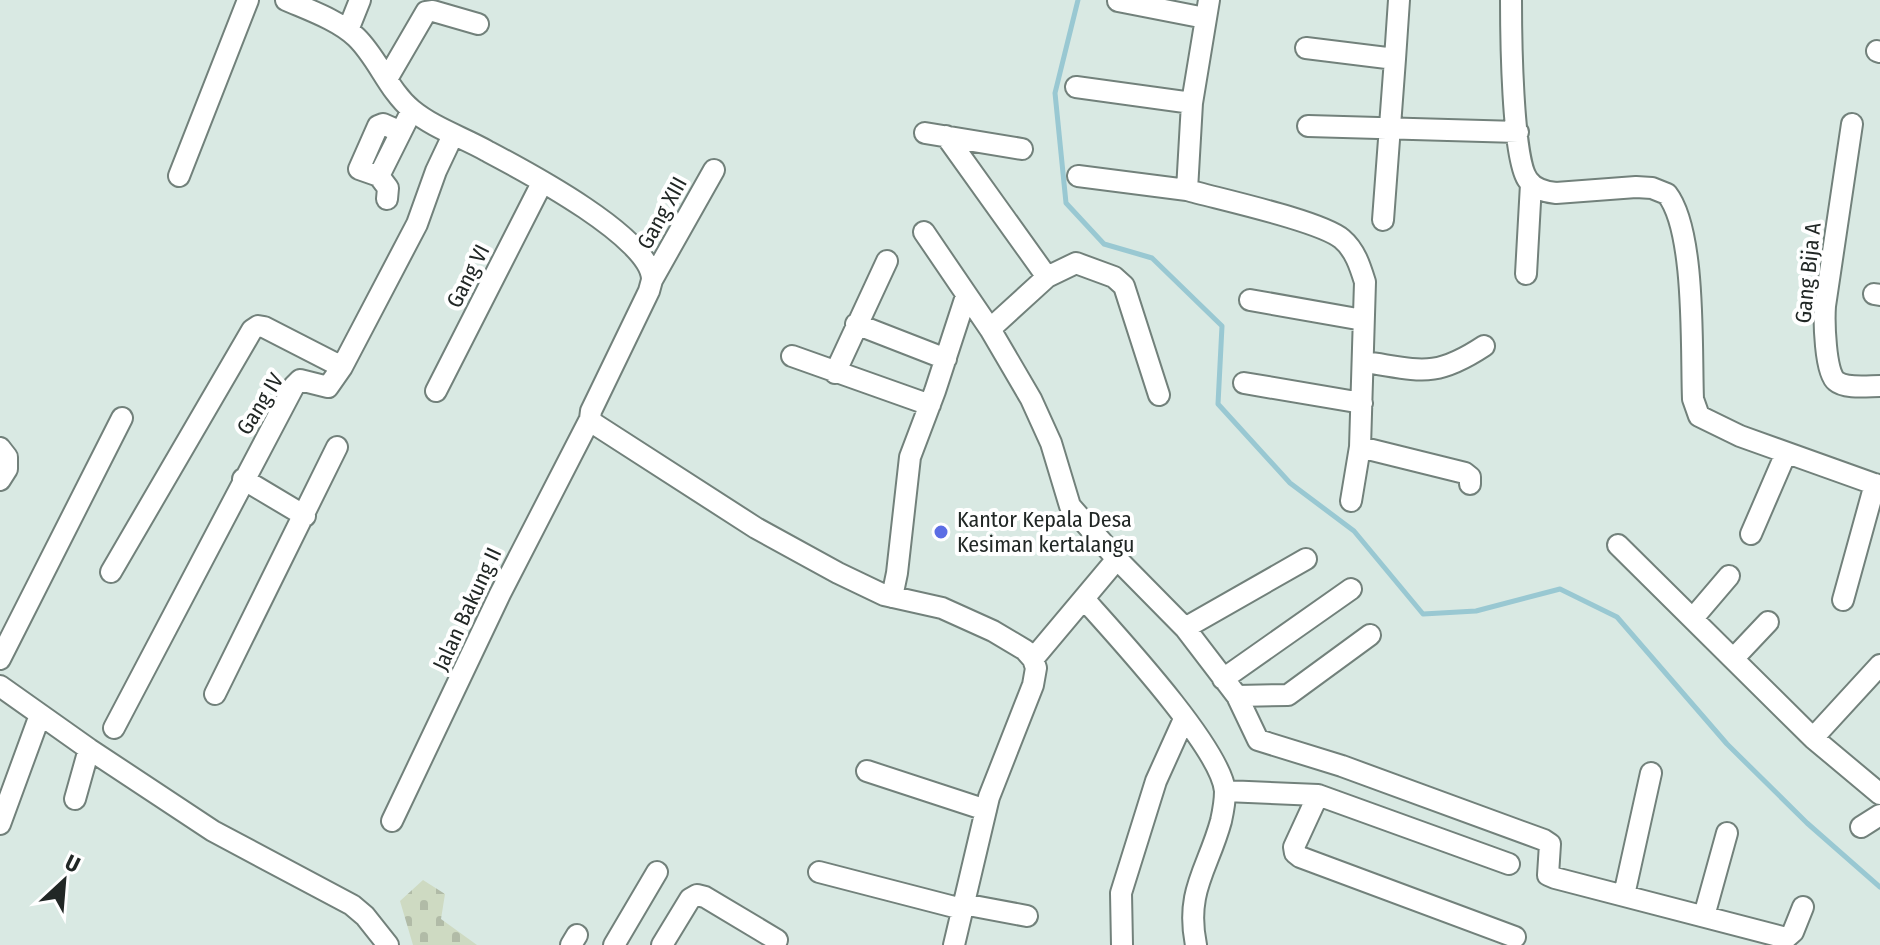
<svg xmlns="http://www.w3.org/2000/svg" width="1880" height="945" font-family="'Fira Sans Condensed',sans-serif">
  <style>
    .cemetery { fill: url(#cemetery-stones) }
    .lines { fill: none; stroke-linecap: round; stroke-linejoin: round }
    .stream { stroke: #99c8d2; stroke-width: 5 }
    .minor-casing { stroke: #72817b; stroke-width: 24 }
    .minor { stroke: #fff; stroke-width: 20 }
    .poi-dot { fill: #5b6de4; stroke: #fff; stroke-width: 3 }
    .labels { text-anchor: middle; dominant-baseline: central; stroke-width: 8; stroke-linejoin: round; paint-order: stroke }
    .street-label { font-size: 22px; fill: #212725; stroke: #fff }
    .poi-label { font-size: 22px; fill: #212725; stroke: #fff; text-anchor: start }
  </style>
  <defs>
    <pattern id="cemetery-stones" width="16" height="16" patternUnits="userSpaceOnUse" patternTransform="scale(2)"><rect width="16" height="16" fill="#cedac2"/><path d="M2 7V4a2 2 0 0 1 4 0v3zM10 15v-3a2 2 0 0 1 4 0v3z" fill="#b1bba7"/></pattern>
  </defs>
  <rect width="100%" height="100%" fill="#d9e9e3"/>
  <path class="cemetery" d="M423,880L445,894L441,919L477,945H413L400,901Z"/>
  <g class="lines">
    <path class="stream" d="M1078,0L1055,93L1066,203L1104,244L1152,258L1222,326L1218,404L1290,483L1354,531L1423,614L1476,611L1560,589L1617,617L1727,744L1807,823L1880,887"/>
    <g class="minor-casing">
      <path id="minor" d="M286,0C309,10 338,20 356,37C378,58 388,90 412,110C434,128 462,137 487,151C521,169 653,238 652,280C652,280 649,291 649,291L591,411L590,419L593,423L756,528L838,573L884,595L942,608L993,631L1025,650L1033,659L1036,668L1033,685L989,797L954,945
        M1209,0L1192,103L1187,190C1219,199 1321,221 1342,239C1355,250 1360,266 1365,282L1360,447L1351,501
        M1511,0C1511,32 1512,160 1528,180C1534,189 1546,192 1556,193L1636,187L1652,188L1667,194C1696,231 1691,350 1693,399L1699,416L1740,436L1880,486
        M1118,1L1205,18
        M348,30L360,0
        M1306,48L1395,59L1399,0
        M1877,51L1880,52
        M387,79L426,12L433,11L478,24
        M1076,87L1192,103
        M1852,124L1825,306C1824,320 1825,373 1836,381C1845,389 1868,386 1880,386
        M1308,126L1518,132
        M925,133L1022,149
        M946,136L1047,277
        M179,176L248,0
        M379,176L359,169L378,126L383,124L401,132
        M1078,176L1187,190
        M387,199L388,188L379,176L412,110
        M1383,220L1395,59
        M924,232L990,329L1031,399L1051,443L1070,506L1117,559
        M1526,274L1531,184
        M652,280L714,170
        M1874,294L1880,295
        M1250,300L1363,320
        M856,324L946,359
        M990,329L1047,277L1076,263L1114,277L1124,286L1159,395
        M792,356L930,405
        M1365,362C1420,370 1434,379 1484,346
        M835,373L887,261
        M1244,383L1362,403
        M436,391L542,183
        M1360,447L1465,473L1470,477V484
        M0,448L7,457V469L0,480
        M243,479L305,516
        M1751,534L1786,453
        M1618,545L1813,738L1880,794
        M111,572L252,330L258,326L264,327L342,367
        M892,597L897,573L910,457L935,391L966,296
        M1084,599C1116,635 1221,748 1225,791C1225,800 1223,812 1221,821C1208,869 1185,891 1196,945
        M1843,600L1875,484
        M1694,617L1729,576
        M1185,628L1306,559
        M1734,658L1768,622
        M0,659L122,418
        M1033,659L1117,559L1185,628L1237,696L1288,695L1370,635
        M1223,679L1351,589
        M0,686L89,749L213,831L352,905L365,916L388,945
        M215,694L337,447
        M1237,696L1258,740L1342,766L1544,840L1550,844L1548,875L1555,878L1786,938L1793,932L1803,907
        M114,728L294,386L300,380L328,387L342,367L417,224L436,171L453,135
        M1813,738L1880,665
        M867,771L986,810
        M1225,791L1318,795L1509,864
        M1318,795L1294,847L1295,853L1300,857L1515,937
        M75,799L89,749
        M392,821L500,594L590,419
        M0,824L40,715
        M1861,827L1880,815
        M819,872L962,909
        M1624,895L1651,773
        M963,904L1027,916
        M1704,916L1727,833
        M571,945L577,935
        M614,945L657,872
        M662,945L690,899L697,895L705,897L777,940
        M1122,945L1121,893L1156,781L1184,719"/>
    </g>
    <use href="#minor" class="minor"/>
  </g>
  <circle class="poi-dot" cx="941" cy="532" r="8"/>
  <g class="labels">
    <g class="street-label">
      <text transform="translate(662 213) rotate(-61)">Gang XIII</text>
      <text transform="translate(1808 273) rotate(-84)">Gang Bija A</text>
      <text transform="translate(468 276) rotate(-63)">Gang VI</text>
      <text transform="translate(260 404) rotate(-58)">Gang IV</text>
      <text transform="translate(467 609) rotate(-65)">Jalan Bakung II</text>
    </g>
    <g class="poi-label">
      <text x="957" y="519">Kantor Kepala Desa<tspan x="957" dy="25">Kesiman kertalangu</tspan></text>
    </g>
  </g>
  <g transform="translate(64 881) rotate(26)" stroke="#ffffff" stroke-width="6" paint-order="stroke">
  <path d="M0-6L14 30L0 20L-14 30Z" fill="#212725"/>
  <text y="-12" font-size="22" font-weight="bold" text-anchor="middle" fill="#212725">U</text>
  </g>
</svg>
